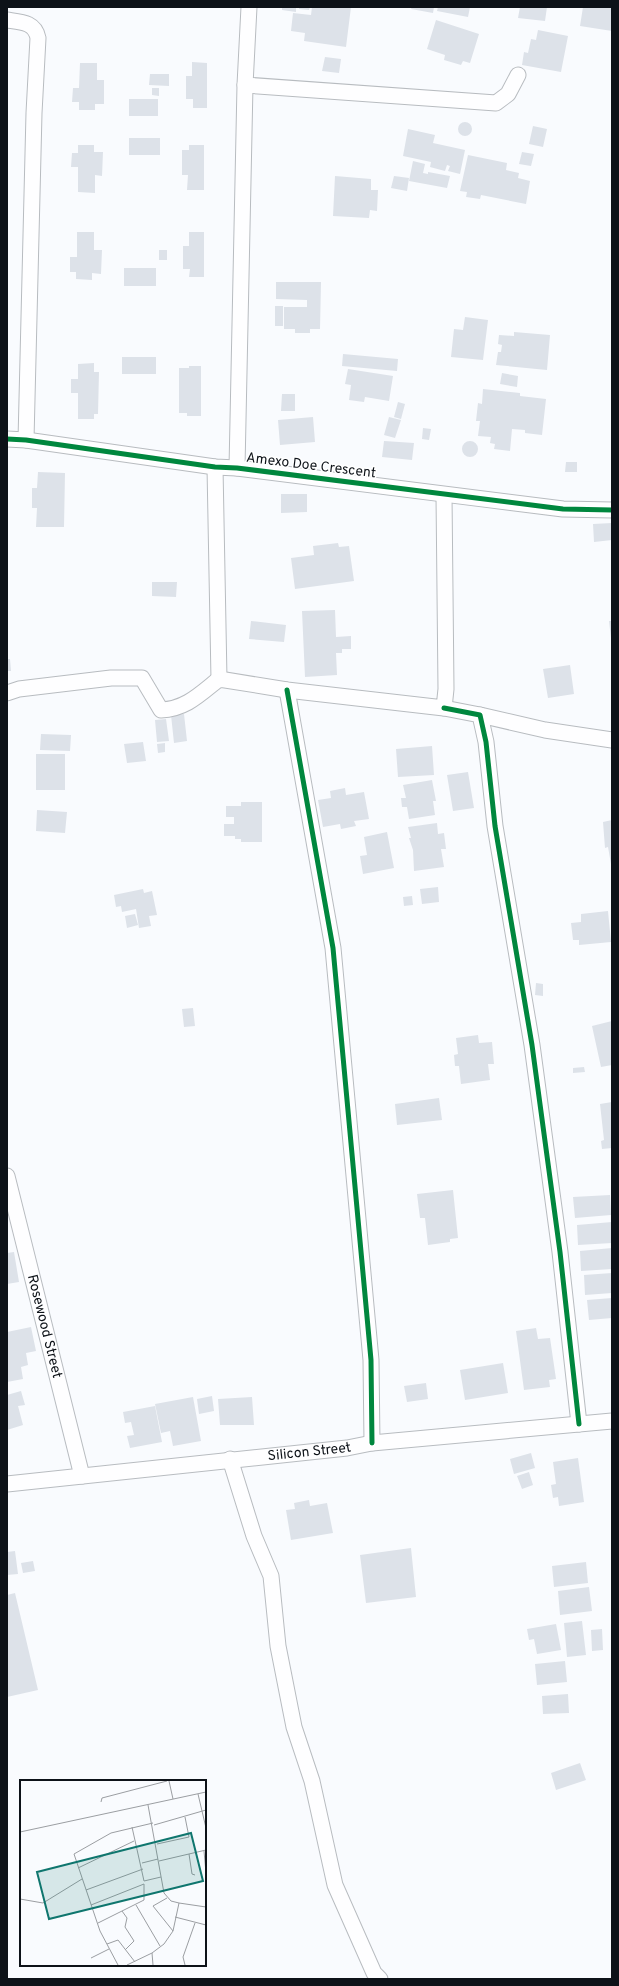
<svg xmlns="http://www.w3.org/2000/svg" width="619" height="1986" font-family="Overpass,sans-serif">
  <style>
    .building { fill: #dde2e9 }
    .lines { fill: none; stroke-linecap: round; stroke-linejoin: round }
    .minor-casing { stroke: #b8bcc0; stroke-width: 17 }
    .minor { stroke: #fefeff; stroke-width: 15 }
    .cycleway-casing { stroke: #fff; stroke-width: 8 }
    .cycleway { stroke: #00873e; stroke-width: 5 }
    .labels { text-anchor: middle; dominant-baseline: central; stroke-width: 3; stroke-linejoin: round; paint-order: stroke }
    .street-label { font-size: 14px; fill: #0d1218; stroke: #fff }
    .inset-road { fill: none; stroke: #9b9ea2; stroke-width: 1 }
    .view { fill: #0f766e; fill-opacity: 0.15; stroke: #0f766e; stroke-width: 2 }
    .inset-edge { fill: none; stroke: #0d1218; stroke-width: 2 }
  </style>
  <rect width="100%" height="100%" fill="#f9fbfe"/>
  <path class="building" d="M282,7H296V12L282,10Z
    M299,7H310L309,10L299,9Z
    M312,7H351L346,47L304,41L305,33L291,31L293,13L311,15Z
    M412,7H434L433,13L411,9Z
    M438,7H470L468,17L437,11Z
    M520,7H547L545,21L518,18Z
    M583,7H612V31L580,26Z
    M436,20L479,34L470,63L463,61L461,65L444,60L445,55L427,49Z
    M538,30L568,36L561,72L522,65L524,52L528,53L531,39L536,40Z
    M325,57L341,59L339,73L322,71Z
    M192,62L207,63V108H193V99H186V76H192Z
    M80,63H97V80H104V104H95V110H79V102H72L73,88H79Z
    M150,74H169V86L149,85Z
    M152,88H159V96L152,95Z
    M129,99H158V116H129Z
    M458 129a7 7 0 1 1 14 0a7 7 0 1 1-14 0Z
    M533,126L547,129L543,147L529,144Z
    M408,129L435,135L433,143L465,150L460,174L448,171L450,166L447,165L445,171L430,167L431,162L403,156Z
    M129,138H160V155H129Z
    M78,145H94V152H103L102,176L95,175V193L78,192V167H71L72,153H78Z
    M189,145H204V190H187L188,175H182V150H189Z
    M522,152L534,154L531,166L519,164Z
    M468,155L507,163L506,170L519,173L518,178L530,181L526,204L481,195L480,199L466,197L467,192L460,191Z
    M413,161L425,164L423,173L428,174V172L450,176L447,188L409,181Z
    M335,176L371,179V190H378L377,211L370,210L369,218L333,216Z
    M394,176L409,178L407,191L391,188Z
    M77,232H94V250H102L101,274L92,273V280L76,279V272H70V257H77Z
    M189,232H204V277H189L190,269H183V246H189Z
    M159,250H167V260H159Z
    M124,268H156V286H124Z
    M276,282H321L320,329H310V333H295V329H284V307H307V300L276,299Z
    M275,306H283V326H275Z
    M465,317L488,320L483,360L451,357L454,329L463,330Z
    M514,332L550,335L547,370L496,365L498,352H501L502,345L498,344L499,335L514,336Z
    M343,354L398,359L397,371L342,366Z
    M122,357H156V374H122Z
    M94,363V372H99L98,414H94V419H78V393H71V379H78V364Z
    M189,366H201V416H187V413H179V368H189Z
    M348,369L393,376L389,401L365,397L364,402L349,400L351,385L345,384Z
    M502,373L518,376L517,387L500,384Z
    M483,389L520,393V396L546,399L542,435L525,433V430L512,429L510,451L494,449L495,444L490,443L491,437L478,436L480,421H476L478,403L482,404Z
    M282,394H295V411H281Z
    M398,402L405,404L401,419L394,417Z
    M313,417L315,442L280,445L278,420Z
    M389,417L401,420L395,438L384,435Z
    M423,428L431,429L429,440L422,439Z
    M462 449a8 8 0 1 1 16 0a8 8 0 1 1-16 0Z
    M384,441L414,443L412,460L382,457Z
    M566,462H577V472H565Z
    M38,472L65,473L64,527H36L37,508H32V488H37Z
    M281,494H307V512L281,513Z
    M612,523V540L594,542L593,524Z
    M338,543L339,547L349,546L354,581L295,589L291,558L314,555L313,546Z
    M152,582H177L176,597L152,596Z
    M335,610L336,637L351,636V649H342V653H336L337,675L305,677L302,611Z
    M251,621L286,625L284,642L249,639Z
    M609,621H612V638H611Z
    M7,659H10L11,671H7Z
    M570,665L574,694L548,698L543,669Z
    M184,714L187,741L174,743L171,715Z
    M166,719L169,741L157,742L155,720Z
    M41,734L71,735L70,751L40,750Z
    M143,742L146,761L127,763L124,744Z
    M165,743V752L158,753L157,744Z
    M432,746L434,775L398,777L396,749Z
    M36,754H65V790H36Z
    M468,772L474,808L453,811L447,775Z
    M432,780L436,801H433L435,815L409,819L407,807H402L401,798H406L403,785Z
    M345,788L346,795L364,792L369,819L354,821L356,826L341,829L340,824L323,827L318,800L331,798L330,791Z
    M241,802H262V842H241V839H235V836H224V824H234V817H226V806H241Z
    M37,810L67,812L65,833L36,831Z
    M612,820V864H611L608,847L605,848L603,822Z
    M437,823L438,834L444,833L446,849H441L444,867L414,871L413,850L409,838H411L408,827Z
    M387,832L394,868L363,874L360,856L367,855L364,837Z
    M438,887L439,902L422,904L420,889Z
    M143,889L144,893L152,891L157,915L149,916L151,926L139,928L136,909L122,912L121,906L116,907L114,895Z
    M412,896L413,905L404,906L403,897Z
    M608,911L611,942L579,945V940H573L571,923L581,922V914Z
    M135,914L138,925L127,928L125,916Z
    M536,983L543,984V996L535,995Z
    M193,1008L195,1026L184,1027L182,1009Z
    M612,1021V1065L601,1067L592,1026Z
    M478,1035L479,1043L492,1042L494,1064H488L490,1080L461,1084L459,1066H455L454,1055L458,1054L456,1038Z
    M584,1067L585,1072L573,1073V1068Z
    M439,1098L442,1120L397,1125L395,1104Z
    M612,1102V1148L602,1149L601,1141L604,1140L600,1104Z
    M453,1190L458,1238L450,1239V1242L428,1245L425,1218H420L417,1194Z
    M610,1195L611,1215L575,1218L573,1197Z
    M612,1222V1243L578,1245L577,1225Z
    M612,1248V1269L581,1271L580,1251Z
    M14,1252L19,1282L7,1284V1253Z
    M612,1273V1293L585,1295L584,1275Z
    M612,1298V1318L589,1320L587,1300Z
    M31,1327L36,1351L26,1353L28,1365L21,1367L23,1379L7,1382V1332Z
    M536,1328L538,1339L550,1338L556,1379L549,1380L550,1387L524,1390L516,1331Z
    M503,1363L508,1393L465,1400L460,1370Z
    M426,1383L428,1399L407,1402L404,1386Z
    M21,1391L25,1405L18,1406L23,1425L7,1430V1395Z
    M212,1396L214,1411L199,1414L197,1399Z
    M193,1397L201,1441L173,1446L170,1431L161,1433L155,1404Z
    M252,1397L254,1425H220L218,1399Z
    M155,1406L162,1442L130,1448L127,1436L134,1435L131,1422L125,1423L123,1412Z
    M531,1453L535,1468L514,1474L510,1459Z
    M578,1458L584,1502L559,1506L558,1497L553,1498L551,1485L556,1484L553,1462Z
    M529,1472L533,1485L522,1489L517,1476Z
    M309,1500L310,1506L327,1503L333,1533L291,1540L286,1510L295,1509L294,1503Z
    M411,1548L416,1597L366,1603L360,1555Z
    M15,1551L18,1574L7,1575V1552Z
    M33,1561L35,1571L23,1573L21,1563Z
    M586,1562L588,1583L554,1587L552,1566Z
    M589,1587L592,1611L560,1615L558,1591Z
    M15,1593L38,1690L7,1697V1595Z
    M582,1621L586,1655L567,1657L564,1623Z
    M556,1624L561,1650L537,1654L534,1639L529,1640L527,1629Z
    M602,1629L603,1650L592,1651L591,1630Z
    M565,1661L567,1682L537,1685L535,1664Z
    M568,1694L569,1713L543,1714L542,1696Z
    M580,1763L586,1780L556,1790L551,1773Z"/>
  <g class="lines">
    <g class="minor-casing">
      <g id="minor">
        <path d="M7,20C21,22 35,22 38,38L34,113L26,440"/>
        <path d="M245,85L496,103L508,94L518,75"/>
        <path d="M7,439L26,440L215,467L237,468L563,509L612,510"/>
        <path d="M215,467L219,679"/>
        <path d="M237,468L245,85L249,7"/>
        <path d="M287,690L333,948L371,1360L372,1443"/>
        <path d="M7,693L19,689L111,678H142L161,710C186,709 200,694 219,679L287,690L444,708L446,689L444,495"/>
        <path d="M444,708L480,715L486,742L495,826L532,1045L560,1252L579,1424"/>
        <path d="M480,715L545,730L612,740"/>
        <path id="s1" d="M7,1176L82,1476"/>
        <path d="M230,1459L254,1536L271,1576L278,1646L294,1727L312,1781L335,1885L374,1973L380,1979"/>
        <path id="s2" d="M7,1484L347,1448L372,1443L612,1421"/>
      </g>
    </g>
    <use href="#minor" class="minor"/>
    <g class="cycleway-casing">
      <path id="cycleway" d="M7,439L26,440L215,467L237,468L563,509L612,510
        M287,690L333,948L371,1360L372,1443
        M444,708L480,715L486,742L495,826L532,1045L560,1252L579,1424"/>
    </g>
    <use href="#cycleway" class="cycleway"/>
  </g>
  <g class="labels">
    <g class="street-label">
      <text transform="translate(311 466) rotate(7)">Amexo Doe Crescent</text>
      <text stroke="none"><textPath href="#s1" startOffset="155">Rosewood Street</textPath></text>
      <text stroke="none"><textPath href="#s2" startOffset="304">Silicon Street</textPath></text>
    </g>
  </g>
  <g transform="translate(20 1780)">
    <rect width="186" height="186" fill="#f9fbfe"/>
    <path class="inset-road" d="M149,1L153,19M178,14L186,48M81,22L82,18L147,1M128,25L144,113L151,121L159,123L186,127M134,45L186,30M112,47L124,101L141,97M0,52L186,12M137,64L169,57L165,37M184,71L186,93M169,74L172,94L175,95M139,81L186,70M122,83L138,79M58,88L114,61M66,110L123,89M147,118L133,126L153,151M0,119L23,123L62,99M71,125L124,104M116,125L140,166M102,131L107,138L105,147L114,161L105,170M155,137L186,145M78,143L124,120V104M87,164L98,160L115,182M132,173L133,185M71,178L89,169M98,185L80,151L54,74L91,53L133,43M107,185L132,173L144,164L153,151L159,123M165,185L163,177L175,143"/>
    <path class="view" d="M171,53L183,101L29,139L17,92Z"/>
    <rect width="186" height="186" class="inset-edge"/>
  </g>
  <rect width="619" height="1986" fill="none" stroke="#0d1218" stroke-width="16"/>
</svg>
